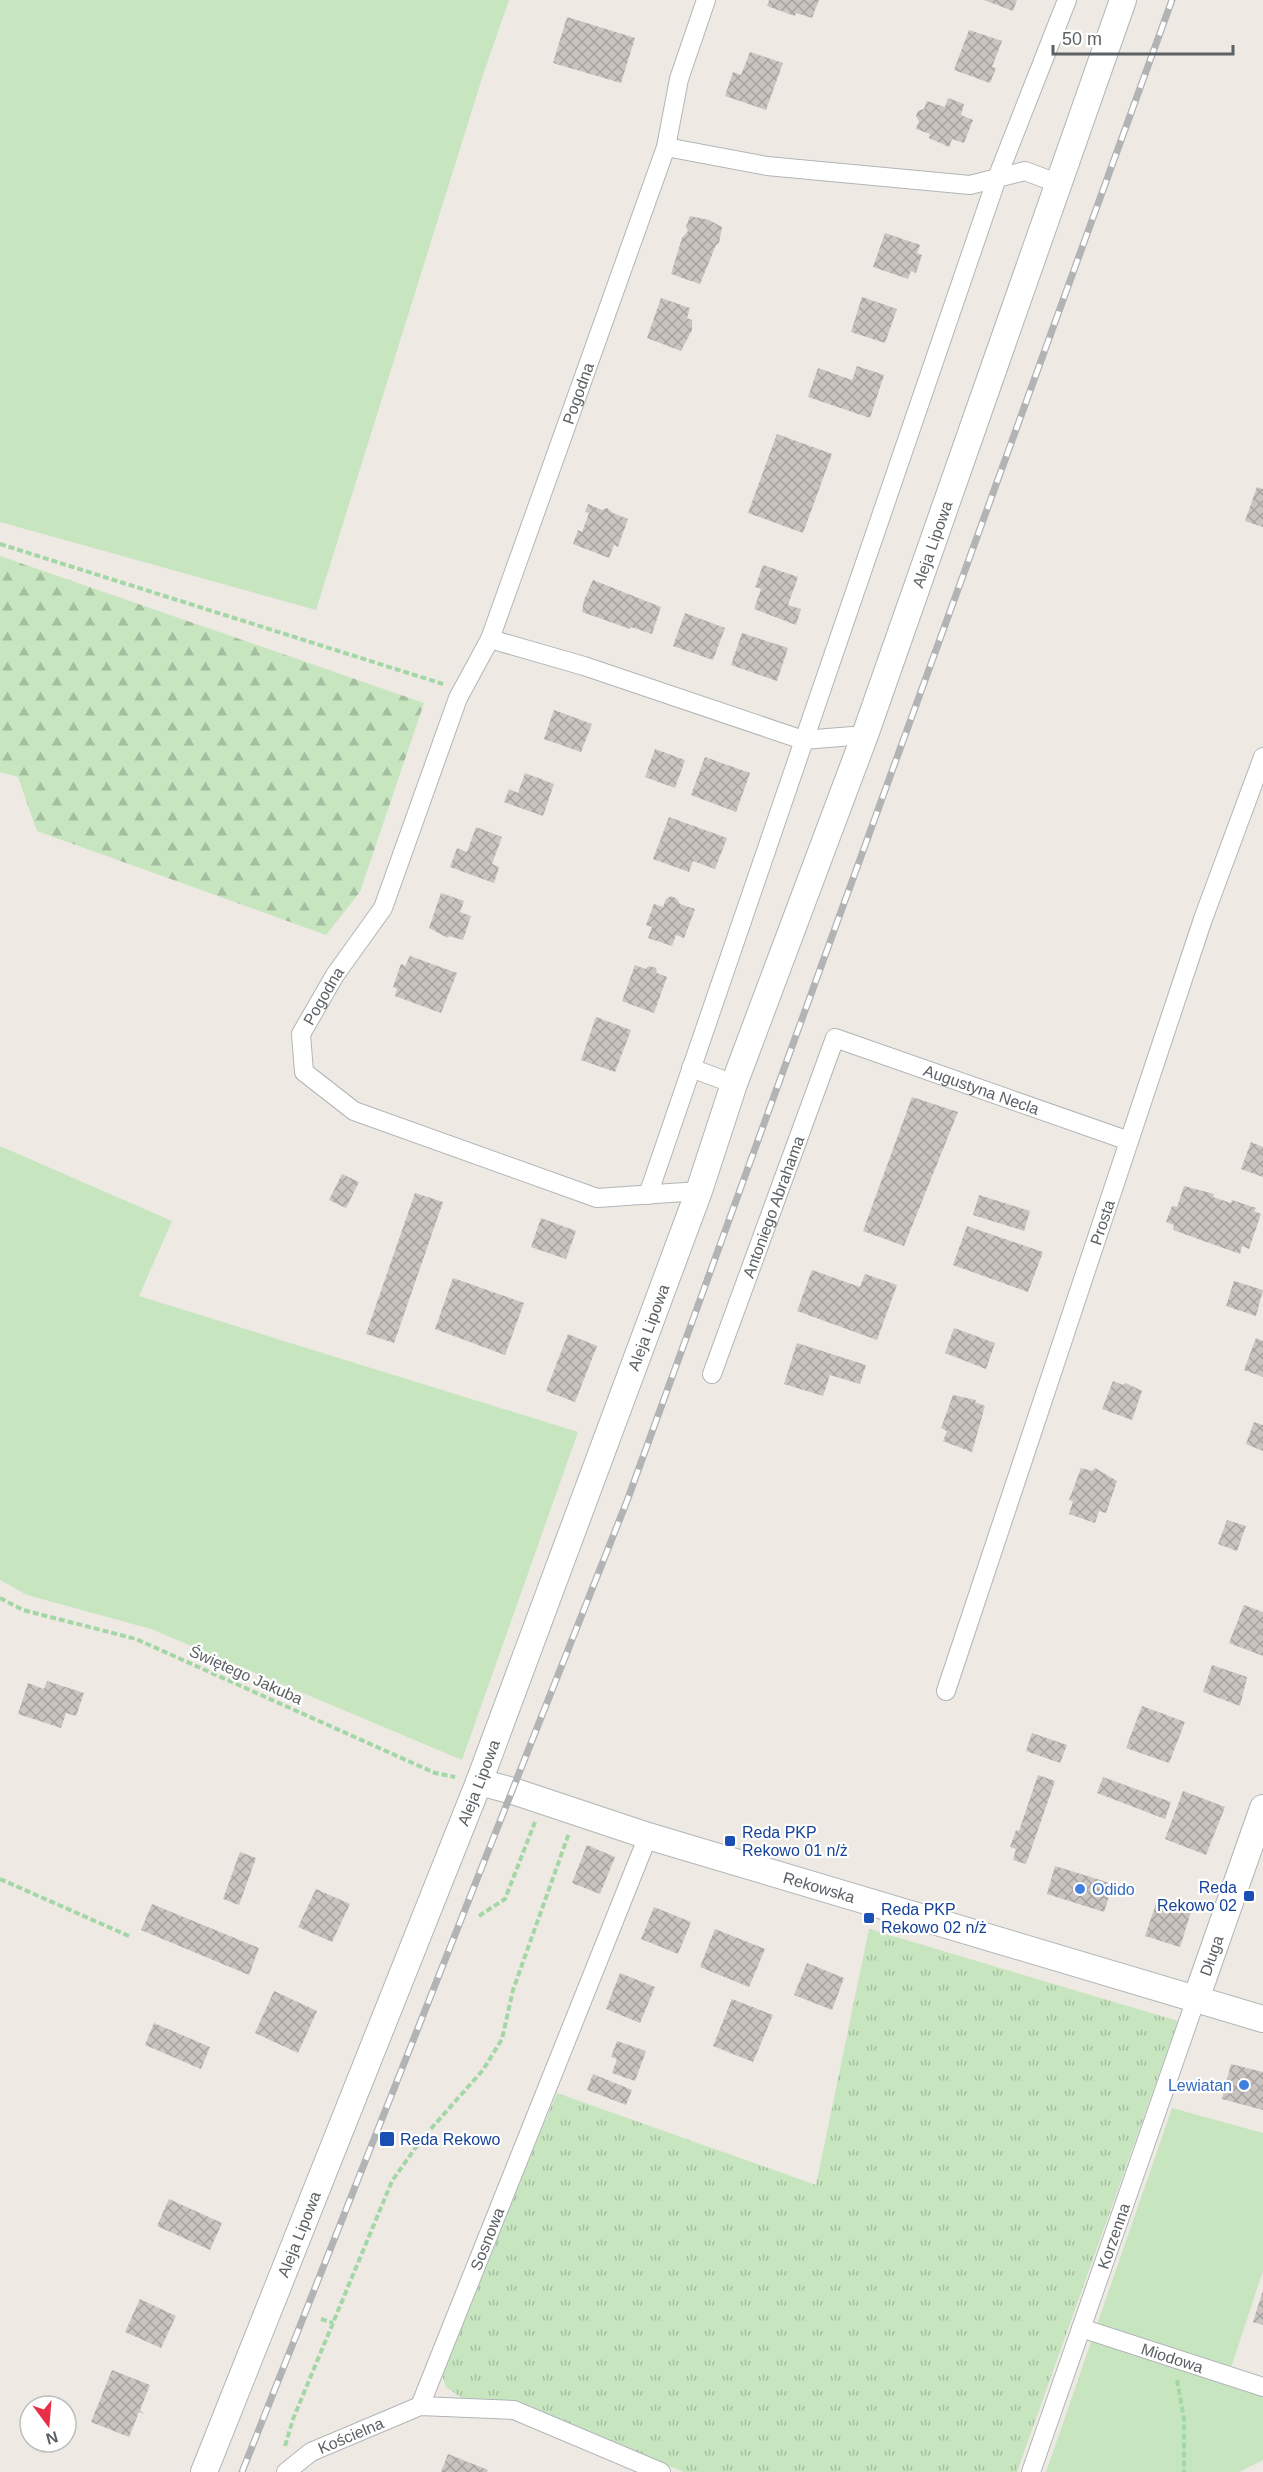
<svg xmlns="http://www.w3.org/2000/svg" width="1263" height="2472" font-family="Helvetica,sans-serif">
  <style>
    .green { fill: #c7e6c0 }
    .forest { fill: url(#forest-firs) }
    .park { fill: url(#park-tufts) }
    .building { fill: url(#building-cross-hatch) }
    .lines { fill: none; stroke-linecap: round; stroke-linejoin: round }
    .street-casing { stroke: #b1b5b8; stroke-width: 20 }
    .secondary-casing { stroke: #b0b5b8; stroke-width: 28 }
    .path { stroke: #a3d7a5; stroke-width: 4; stroke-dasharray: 6 3; stroke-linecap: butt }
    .street { stroke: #fff; stroke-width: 18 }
    .secondary { stroke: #fff; stroke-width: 26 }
    .rail-casing { stroke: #b2b3b4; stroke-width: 7 }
    .rail { stroke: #fff; stroke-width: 4.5; stroke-dasharray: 14; stroke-linecap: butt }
    .transit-dot { fill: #1a4fb4; stroke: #fff; stroke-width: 2 }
    .shop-dot { fill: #3f7fe0; stroke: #fff; stroke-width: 2 }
    .labels { text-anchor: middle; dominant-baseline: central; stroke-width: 4.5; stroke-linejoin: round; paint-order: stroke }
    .street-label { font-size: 16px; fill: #5b6164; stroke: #fff }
    .transit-label { font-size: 16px; fill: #164399; stroke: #fff; text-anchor: start }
    .shop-label { font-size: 16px; fill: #366cbe; stroke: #fff; text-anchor: start }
  </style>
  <defs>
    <pattern id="forest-firs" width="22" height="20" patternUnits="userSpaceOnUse" patternTransform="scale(1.5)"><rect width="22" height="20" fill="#c7e6c0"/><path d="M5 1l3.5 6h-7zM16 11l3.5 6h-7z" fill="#a5bea0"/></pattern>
    <pattern id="park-tufts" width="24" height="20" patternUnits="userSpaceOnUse" patternTransform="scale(1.5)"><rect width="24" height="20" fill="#c7e6c0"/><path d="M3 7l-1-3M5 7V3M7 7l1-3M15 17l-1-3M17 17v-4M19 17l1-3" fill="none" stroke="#a5bea0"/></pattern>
    <pattern id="building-cross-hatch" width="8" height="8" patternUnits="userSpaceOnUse" patternTransform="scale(1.5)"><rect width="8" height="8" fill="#c9c4c0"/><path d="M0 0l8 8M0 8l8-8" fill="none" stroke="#a6a3a0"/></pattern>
  </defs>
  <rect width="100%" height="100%" fill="#eee9e3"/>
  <path class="green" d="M0,0H509L483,75L316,610L0,522Z
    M0,1146L172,1221L139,1296L578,1432L462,1760L151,1629L27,1595L0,1580Z
    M1172,2108L1263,2133V2271L1226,2383L1263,2392V2460L1239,2472H1046Z"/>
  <path class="forest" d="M0,556L424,703L360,892L326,935L37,831L18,777L0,772Z"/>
  <path class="park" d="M869,1929L1178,2021L1017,2472H684L514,2403L466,2401L446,2387L440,2369L557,2093L816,2185Z"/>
  <path class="building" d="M769,0H819L812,18L796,13L795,16L767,6Z
    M984,0H1017L1013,11Z
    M567,17L635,38L621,83L553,63Z
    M969,30L1002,41L992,67L996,68L990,83L954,70Z
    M750,52L783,63L766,110L725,96L733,72L741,75Z
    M948,98L964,104L961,115L973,120L964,143L952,139L949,147L929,138L930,134L916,129L919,121L916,116L918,111L924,109L927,101L945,107Z
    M690,216L709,220L722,227L719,243L716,245L700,284L671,274L682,238L688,231L686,227Z
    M885,233L920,245L917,253L922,255L916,273L911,271L908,279L873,267Z
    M862,297L897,309L885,343L851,332Z
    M661,298L690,308L687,318L692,320V330L681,351L647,338Z
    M857,366L884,375L870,418L808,397L818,368L852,380Z
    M777,434L832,454L803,533L748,513Z
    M1257,487L1263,489V527L1245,521Z
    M588,504L602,510L607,508L613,513L628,519L618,547L614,545L609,558L573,544L578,530L582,532L589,513L585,512Z
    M763,565L798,577L788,605L801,609L796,625L754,609L761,589L755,587Z
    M593,580L661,607L652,634L631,627L630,629L582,612L584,600Z
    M685,613L725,628L713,660L673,646Z
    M742,633L788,648L777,681L731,665Z
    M554,710L592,724L581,752L544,739Z
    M655,749L685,760L675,788L645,777Z
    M705,757L750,773L736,812L691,795Z
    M525,773L554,784L543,816L504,802L509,789L518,793Z
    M669,817L727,838L715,869L693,861L689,872L653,859Z
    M476,827L502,837L492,864L499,867L494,883L450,867L457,848L467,852Z
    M441,893L464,901L460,912L471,916L463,940L449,936L448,938L429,928Z
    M671,896L677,899L680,904L695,909L684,938L676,935L672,946L648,938L652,927L646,925L654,904L663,907L666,899Z
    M410,956L457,973L441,1013L395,996L397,989L393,987L401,964L405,966Z
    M635,965L645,969L649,966L656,968L657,973L667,977L654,1013L622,1001Z
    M596,1017L631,1030L615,1072L581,1060Z
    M912,1097L958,1112L904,1246L863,1231Z
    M1251,1142L1263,1147V1177L1241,1169Z
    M342,1174L359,1182L346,1208L329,1200Z
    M1184,1186L1214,1194L1213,1197L1231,1203L1232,1200L1256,1208L1254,1211L1261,1214L1249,1249L1242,1246L1240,1254L1173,1230L1174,1225L1166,1222L1172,1206L1177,1207Z
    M415,1193L443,1202L394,1343L366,1334Z
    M979,1195L1030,1211L1024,1231L973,1215Z
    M541,1218L576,1231L566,1259L531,1247Z
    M967,1226L1043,1252L1028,1292L953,1265Z
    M812,1270L860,1287L865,1274L897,1285L877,1340L797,1311Z
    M453,1278L524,1303L505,1355L435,1329Z
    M1234,1281L1263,1290L1256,1316L1226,1306Z
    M954,1328L995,1343L986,1369L945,1353Z
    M568,1334L597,1346L575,1402L546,1391Z
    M1256,1338L1263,1341V1377L1244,1370Z
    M797,1343L866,1365L860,1384L830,1375L823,1396L784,1384Z
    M1113,1381L1123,1385L1126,1383L1142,1391L1132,1420L1102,1409Z
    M953,1395L976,1400L975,1402L985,1406L972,1452L943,1441L947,1431L941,1428Z
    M1254,1422L1263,1425V1451L1246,1444Z
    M1081,1468L1092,1471L1095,1468L1117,1481L1106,1513L1099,1511L1095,1523L1069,1514L1073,1501L1069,1500Z
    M1227,1520L1246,1526L1237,1551L1218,1544Z
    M1244,1605L1263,1612V1656L1229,1643Z
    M1212,1665L1247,1677L1240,1706L1203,1692Z
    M47,1681L84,1693L76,1716L66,1713L61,1728L18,1714L28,1683L44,1689Z
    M1142,1706L1185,1722L1169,1763L1126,1748Z
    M1032,1733L1067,1745L1060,1763L1026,1751Z
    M1038,1775L1055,1781L1026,1864L1013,1860L1016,1849L1010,1847L1016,1830L1019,1831Z
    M1103,1777L1171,1802L1165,1819L1097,1793Z
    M1183,1791L1225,1807L1206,1855L1165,1839Z
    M587,1845L615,1857L600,1894L572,1883Z
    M240,1852L256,1858L239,1905L223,1899Z
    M1055,1866L1113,1884L1104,1912L1047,1894Z
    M316,1889L350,1904L332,1942L298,1927Z
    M1157,1901L1191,1912L1180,1947L1145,1936Z
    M152,1904L259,1948L249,1975L141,1930Z
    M654,1907L691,1922L678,1954L641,1939Z
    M715,1929L765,1949L749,1987L700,1967Z
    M807,1963L844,1978L832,2010L794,1995Z
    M620,1973L655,1987L640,2023L606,2009Z
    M274,1991L317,2011L298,2053L255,2033Z
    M732,1999L773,2015L753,2062L713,2046Z
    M154,2023L210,2047L201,2069L145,2045Z
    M617,2041L646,2051L635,2081L612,2073L617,2059L611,2057Z
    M1231,2064L1263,2072V2110L1222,2099Z
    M593,2074L632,2090L626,2105L587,2090Z
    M169,2199L222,2223L210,2250L157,2226Z
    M1263,2290V2325L1253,2322Z
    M140,2299L176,2316L161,2348L125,2332Z
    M112,2370L150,2385L140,2410L144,2414L139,2412L129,2437L91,2422Z
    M448,2454L488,2470L487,2472H441Z"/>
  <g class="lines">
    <g class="street-casing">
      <g id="street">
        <path d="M706,0L679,79L666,147L767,166L970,185L1025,171L1057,183"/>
        <path id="s1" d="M490,639L666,147"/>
        <path d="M691,1068L734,1084"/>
        <path id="s2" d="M699,1191L597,1198L354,1111L304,1072L301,1034L335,975L383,908L458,698L490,639L584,666L803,740L865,735"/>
        <path d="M648,1195L997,178L1067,0"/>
        <path id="s3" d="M712,1374L835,1038L1129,1141"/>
        <path id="s4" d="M946,1691L1203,919L1263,757"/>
        <path id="s5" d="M1081,2328L1263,2387"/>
        <path id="s6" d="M420,2406L648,1836"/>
        <path id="s7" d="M286,2472L311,2452L420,2406L514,2410L661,2472"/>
        <path id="s8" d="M1031,2472L1196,1999"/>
      </g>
    </g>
    <g class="secondary-casing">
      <g id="secondary">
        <path id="s9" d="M479,1782L513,1791L648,1836L1263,2019"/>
        <path id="s10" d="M1196,1999L1263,1808"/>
        <path id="s11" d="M204,2472L479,1782L699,1191L734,1084L865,735L1123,0"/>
      </g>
    </g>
    <path class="path" d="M0,544L443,684
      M0,1598L23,1610L136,1639L435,1773L455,1777
      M0,1879L131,1937
      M479,1916L505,1899L535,1822
      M321,2319L333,2323
      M1177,2380L1184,2419V2472
      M285,2446L293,2419L392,2181L421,2140L483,2070L502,2039L513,1990L569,1833"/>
    <use href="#street" class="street"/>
    <use href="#secondary" class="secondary"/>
    <g class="rail-casing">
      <path id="rail" d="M242,2472L627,1501L1172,0"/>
    </g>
    <use href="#rail" class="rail"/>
  </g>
  <g class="transit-dot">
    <rect x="724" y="1835" width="12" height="12" rx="3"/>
    <rect x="1243" y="1890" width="12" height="12" rx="3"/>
    <rect x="863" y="1912" width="12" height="12" rx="3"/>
    <rect x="379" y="2131" width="16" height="16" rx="3"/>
  </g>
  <g class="shop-dot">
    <circle cx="1080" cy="1889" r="6"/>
    <circle cx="1244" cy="2085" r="6"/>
  </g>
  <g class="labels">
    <g class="street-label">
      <text stroke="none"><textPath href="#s1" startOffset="261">Pogodna</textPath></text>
      <text stroke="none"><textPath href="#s11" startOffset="2061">Aleja Lipowa</textPath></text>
      <text stroke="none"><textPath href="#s2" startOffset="506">Pogodna</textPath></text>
      <text stroke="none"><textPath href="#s3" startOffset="513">Augustyna Necla</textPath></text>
      <text stroke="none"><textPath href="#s3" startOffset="178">Antoniego Abrahama</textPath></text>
      <text stroke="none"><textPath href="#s4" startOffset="494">Prosta</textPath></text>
      <text stroke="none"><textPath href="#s11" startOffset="1228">Aleja Lipowa</textPath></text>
      <text transform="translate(246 1675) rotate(24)">Świętego Jakuba</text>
      <text stroke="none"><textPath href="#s11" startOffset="742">Aleja Lipowa</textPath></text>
      <text stroke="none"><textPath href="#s9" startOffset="356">Rekowska</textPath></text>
      <text stroke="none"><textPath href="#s10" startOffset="46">Długa</textPath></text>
      <text stroke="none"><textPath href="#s11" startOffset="256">Aleja Lipowa</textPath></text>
      <text stroke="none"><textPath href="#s8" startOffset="250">Korzenna</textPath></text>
      <text stroke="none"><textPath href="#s6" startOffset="180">Sosnowa</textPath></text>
      <text stroke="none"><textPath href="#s5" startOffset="96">Miodowa</textPath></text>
      <text stroke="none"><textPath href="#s7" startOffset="75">Kościelna</textPath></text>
    </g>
    <g class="transit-label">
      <text x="742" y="1832">Reda PKP<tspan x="742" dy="18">Rekowo 01 n/ż</tspan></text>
      <text x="1237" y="1887" text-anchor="end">Reda<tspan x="1237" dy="18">Rekowo 02</tspan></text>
      <text x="881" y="1909">Reda PKP<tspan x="881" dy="18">Rekowo 02 n/ż</tspan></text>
      <text x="400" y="2139">Reda Rekowo</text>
    </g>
    <g class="shop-label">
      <text x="1092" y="1889">Odido</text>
      <text x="1232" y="2085" text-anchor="end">Lewiatan</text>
    </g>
  </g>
  <g transform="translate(48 2424) rotate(164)"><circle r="28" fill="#ffffff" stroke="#bdc0c1" stroke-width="1.5"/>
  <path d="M0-4.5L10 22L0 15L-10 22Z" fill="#e82f47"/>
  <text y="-9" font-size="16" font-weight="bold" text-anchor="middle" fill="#5b6164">N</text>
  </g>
  <path d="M1053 45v9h180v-9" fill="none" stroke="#5b6164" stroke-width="3"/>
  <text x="1062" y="45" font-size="18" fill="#5b6164" stroke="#ffffff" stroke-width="4.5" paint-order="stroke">50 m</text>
</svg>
